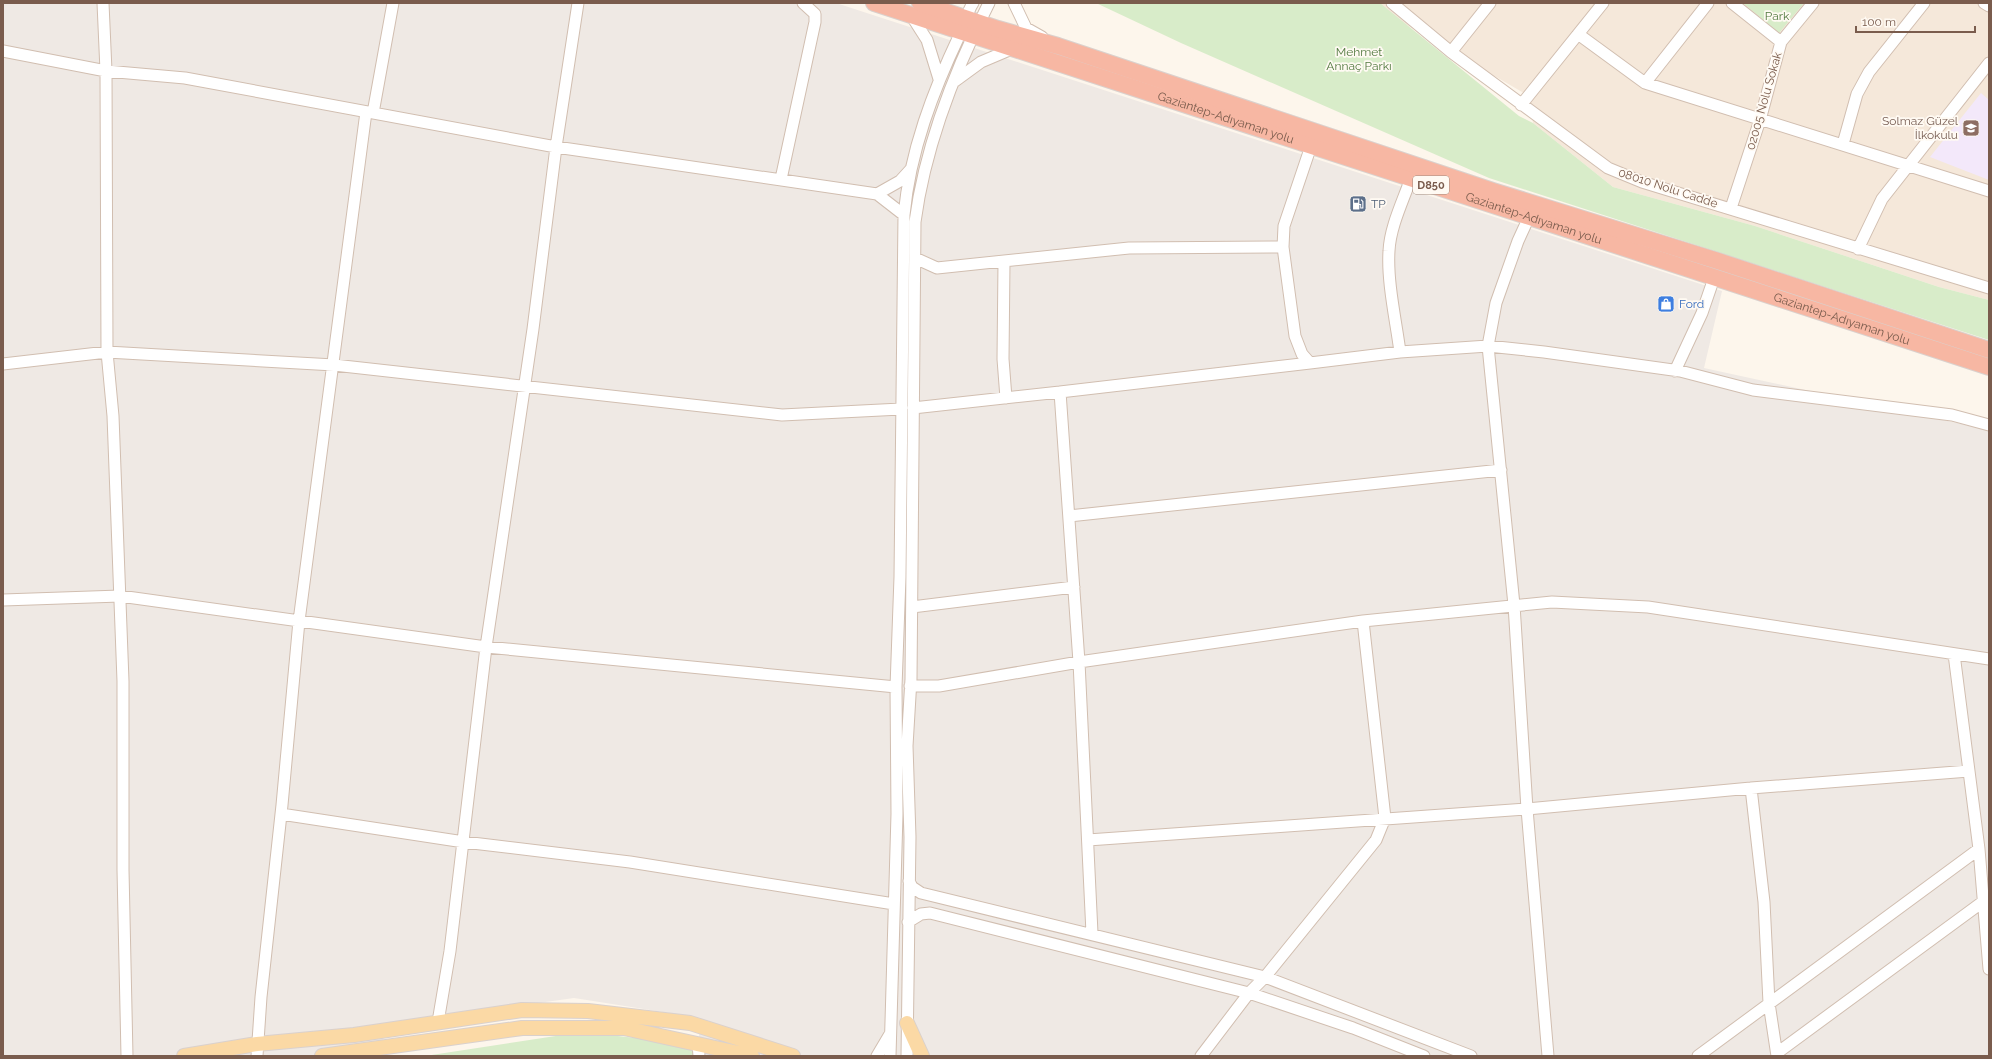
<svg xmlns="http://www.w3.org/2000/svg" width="1992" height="1059" font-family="Raleway,sans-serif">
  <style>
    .residential { fill: #f5e8da }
    .industrial { fill: #efe9e4 }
    .education { fill: #f3e8fa }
    .green { fill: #d8ecc9 }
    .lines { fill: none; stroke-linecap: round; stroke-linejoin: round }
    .minor-casing { stroke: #d1beb0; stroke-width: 13 }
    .major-casing { stroke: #dad1cd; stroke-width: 16 }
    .highway-casing { stroke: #dad1cd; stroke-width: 18 }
    .minor { stroke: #fff; stroke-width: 11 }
    .major { stroke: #fbd9a5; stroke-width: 14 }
    .highway { stroke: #f7b7a3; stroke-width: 16 }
    .labels { text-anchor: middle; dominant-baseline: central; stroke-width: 3.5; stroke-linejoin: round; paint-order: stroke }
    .shield { fill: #fffaf3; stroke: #a28b7f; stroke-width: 1 }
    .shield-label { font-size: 11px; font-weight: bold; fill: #7a5c4d }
    .park-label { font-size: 12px; fill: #537a41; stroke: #fffaf3 }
    .street-label { font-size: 12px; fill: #7a5c4d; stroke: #fffaf3 }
    .education-label { font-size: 12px; fill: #785e54; stroke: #fffaf3; text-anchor: end }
    .service-label { font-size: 12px; fill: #4e5e75; stroke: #fffaf3; text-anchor: start }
    .shop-label { font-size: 12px; fill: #366cbe; stroke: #fffaf3; text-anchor: start }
  </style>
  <rect width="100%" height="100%" fill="#fdf6ec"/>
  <path class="residential" d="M1369,3H1989V300L1939,287L1755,226L1613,187L1533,123L1529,96Z"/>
  <path class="industrial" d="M3,3H836L1722,291L1704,368L1989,430V1056H701L698,1045L701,1018L574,998L387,1024L379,1056H3Z"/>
  <path class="education" d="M1981,93L1989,100V180L1930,157Z"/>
  <path class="green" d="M1096,3H1380L1519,116L1533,123L1613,187L1755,226L1939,287L1989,300V340L1489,178L1181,43Z
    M1743,3H1804L1779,33Z
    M582,1032L698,1045L701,1056H425Z"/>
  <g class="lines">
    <g class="minor-casing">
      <path id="minor" d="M103,3L106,71L107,352L113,416L123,681V870L127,1056
        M1014,3L1026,28L1042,37
        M1392,3L1451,52L1608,168L1642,182L1989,288
        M1732,3L1781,42
        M1984,3L1989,6
        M911,15L927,40L939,79
        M1578,34L1645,83L1989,191
        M3,51L106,71L185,78L556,147L877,194L904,215
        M1451,52L1490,3
        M955,81L981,62L1014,48
        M1645,83L1708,3
        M1521,105L1603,3
        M373,113L393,3
        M1843,144L1857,94L1869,72L1924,3
        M1311,146L1284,226L1283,247L1295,336L1302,354L1310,363L1400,352L1488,346L1544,352L1680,371L1753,390L1952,415L1989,425
        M781,179L815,22V14L803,3
        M877,194L900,181L910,170
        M1731,208L1760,120L1781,42L1813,3
        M1529,217L1518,241L1496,303L1488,346L1514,605L1527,809L1548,1056
        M1858,249L1882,199L1989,63
        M915,258L937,268L1129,248L1283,247
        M1004,262L1003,359L1006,398
        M1400,352C1396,321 1387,282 1389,251C1390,227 1403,201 1411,178
        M3,364L107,352L334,365L782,415L901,409
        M1675,371L1702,313L1714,278
        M913,408L1060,392
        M1069,516L1501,470
        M3,600L120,596L486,647L896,687
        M912,607L1074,587
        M1954,654L1979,849L1989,969
        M910,686H939L1079,662L1363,621L1552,602L1648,607L1989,659
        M1751,788L1764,902L1769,1003L1777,1056
        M281,814L464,842L630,862L894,904
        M1088,840L1527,809L1751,788L1969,771
        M909,881L912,887L921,893L1265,977L1471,1056
        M908,922L921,914L930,913L1249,993L1353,1028L1424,1056
        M1092,933L1079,662L1060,392L1310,363
        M438,1022L450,951L486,647L533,329L556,147L578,3
        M698,1044L699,1056
        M1777,1053L1988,898
        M257,1056L261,997L282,805L299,621L366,112
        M877,1056L890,1034
        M890,1056L897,814L896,687L900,577L904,215C910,151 933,91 960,34C965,24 967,12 973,3
        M907,1056L910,837L907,746L911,679L915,222C925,147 955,70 989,3
        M1201,1056L1249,993L1265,977L1376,840L1385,818L1363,621
        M1698,1056L1979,849"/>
    </g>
    <g class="major-casing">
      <path id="major" d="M907,1023L922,1056
        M184,1056L257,1044L354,1035L522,1010L588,1011L690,1023L793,1056
        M322,1056L522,1028H624L752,1056"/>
    </g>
    <g class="highway-casing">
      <g id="highway">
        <path id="s1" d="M874,3L1989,367"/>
        <path d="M920,3L998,29L1058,46L1493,191L1718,261L1989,350"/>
      </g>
    </g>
    <use href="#minor" class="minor"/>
    <use href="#major" class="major"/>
    <use href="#highway" class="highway"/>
  </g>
  <defs>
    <g id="school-square" transform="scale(0.9)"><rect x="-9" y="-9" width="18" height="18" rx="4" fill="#8d6e63" stroke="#fffaf3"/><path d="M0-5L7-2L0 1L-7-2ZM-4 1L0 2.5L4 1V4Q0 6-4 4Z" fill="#fff"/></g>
    <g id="fuel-square" transform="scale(0.9)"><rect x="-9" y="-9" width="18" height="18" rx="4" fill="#5c6f8a" stroke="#fffaf3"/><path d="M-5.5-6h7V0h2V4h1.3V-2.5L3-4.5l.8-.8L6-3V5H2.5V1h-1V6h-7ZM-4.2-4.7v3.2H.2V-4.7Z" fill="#fff"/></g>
    <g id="shop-square" transform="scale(0.9)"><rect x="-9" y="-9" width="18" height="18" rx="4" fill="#3f7fe0" stroke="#fffaf3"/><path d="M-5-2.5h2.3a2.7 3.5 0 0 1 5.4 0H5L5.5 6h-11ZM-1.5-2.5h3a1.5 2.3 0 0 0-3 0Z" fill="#fff"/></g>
  </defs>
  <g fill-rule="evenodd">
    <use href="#school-square" x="1971" y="128"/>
    <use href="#fuel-square" x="1358" y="204"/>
    <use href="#shop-square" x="1666" y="304"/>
  </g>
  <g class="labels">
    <rect class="shield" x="1413" y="176" width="36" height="18" rx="3"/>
    <g class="shield-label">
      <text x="1431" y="185">D850</text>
    </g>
    <g class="park-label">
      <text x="1777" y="16">Park</text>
      <text x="1359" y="52">Mehmet<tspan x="1359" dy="14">Annaç Parkı</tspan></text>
    </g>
    <g class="street-label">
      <text transform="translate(1764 101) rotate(-74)">02005 Nolu Sokak</text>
      <text stroke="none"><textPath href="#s1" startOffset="370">Gaziantep-Adıyaman yolu</textPath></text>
      <text transform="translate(1668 188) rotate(18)">08010 Nolu Cadde</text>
      <text stroke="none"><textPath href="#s1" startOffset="694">Gaziantep-Adıyaman yolu</textPath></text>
      <text stroke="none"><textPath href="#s1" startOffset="1018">Gaziantep-Adıyaman yolu</textPath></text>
    </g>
    <g class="education-label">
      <text x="1958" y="121">Solmaz Güzel<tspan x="1958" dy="14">İlkokulu</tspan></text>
    </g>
    <g class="service-label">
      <text x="1371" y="204">TP</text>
    </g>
    <g class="shop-label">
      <text x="1679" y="304">Ford</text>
    </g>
  </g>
  <rect width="1992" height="1059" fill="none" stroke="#7a5c4d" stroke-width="8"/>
  <path d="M1856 26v6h119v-6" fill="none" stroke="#7a5c4d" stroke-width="2"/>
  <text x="1862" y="26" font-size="12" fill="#7a5c4d" stroke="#fffaf3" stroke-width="3" paint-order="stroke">100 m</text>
</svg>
